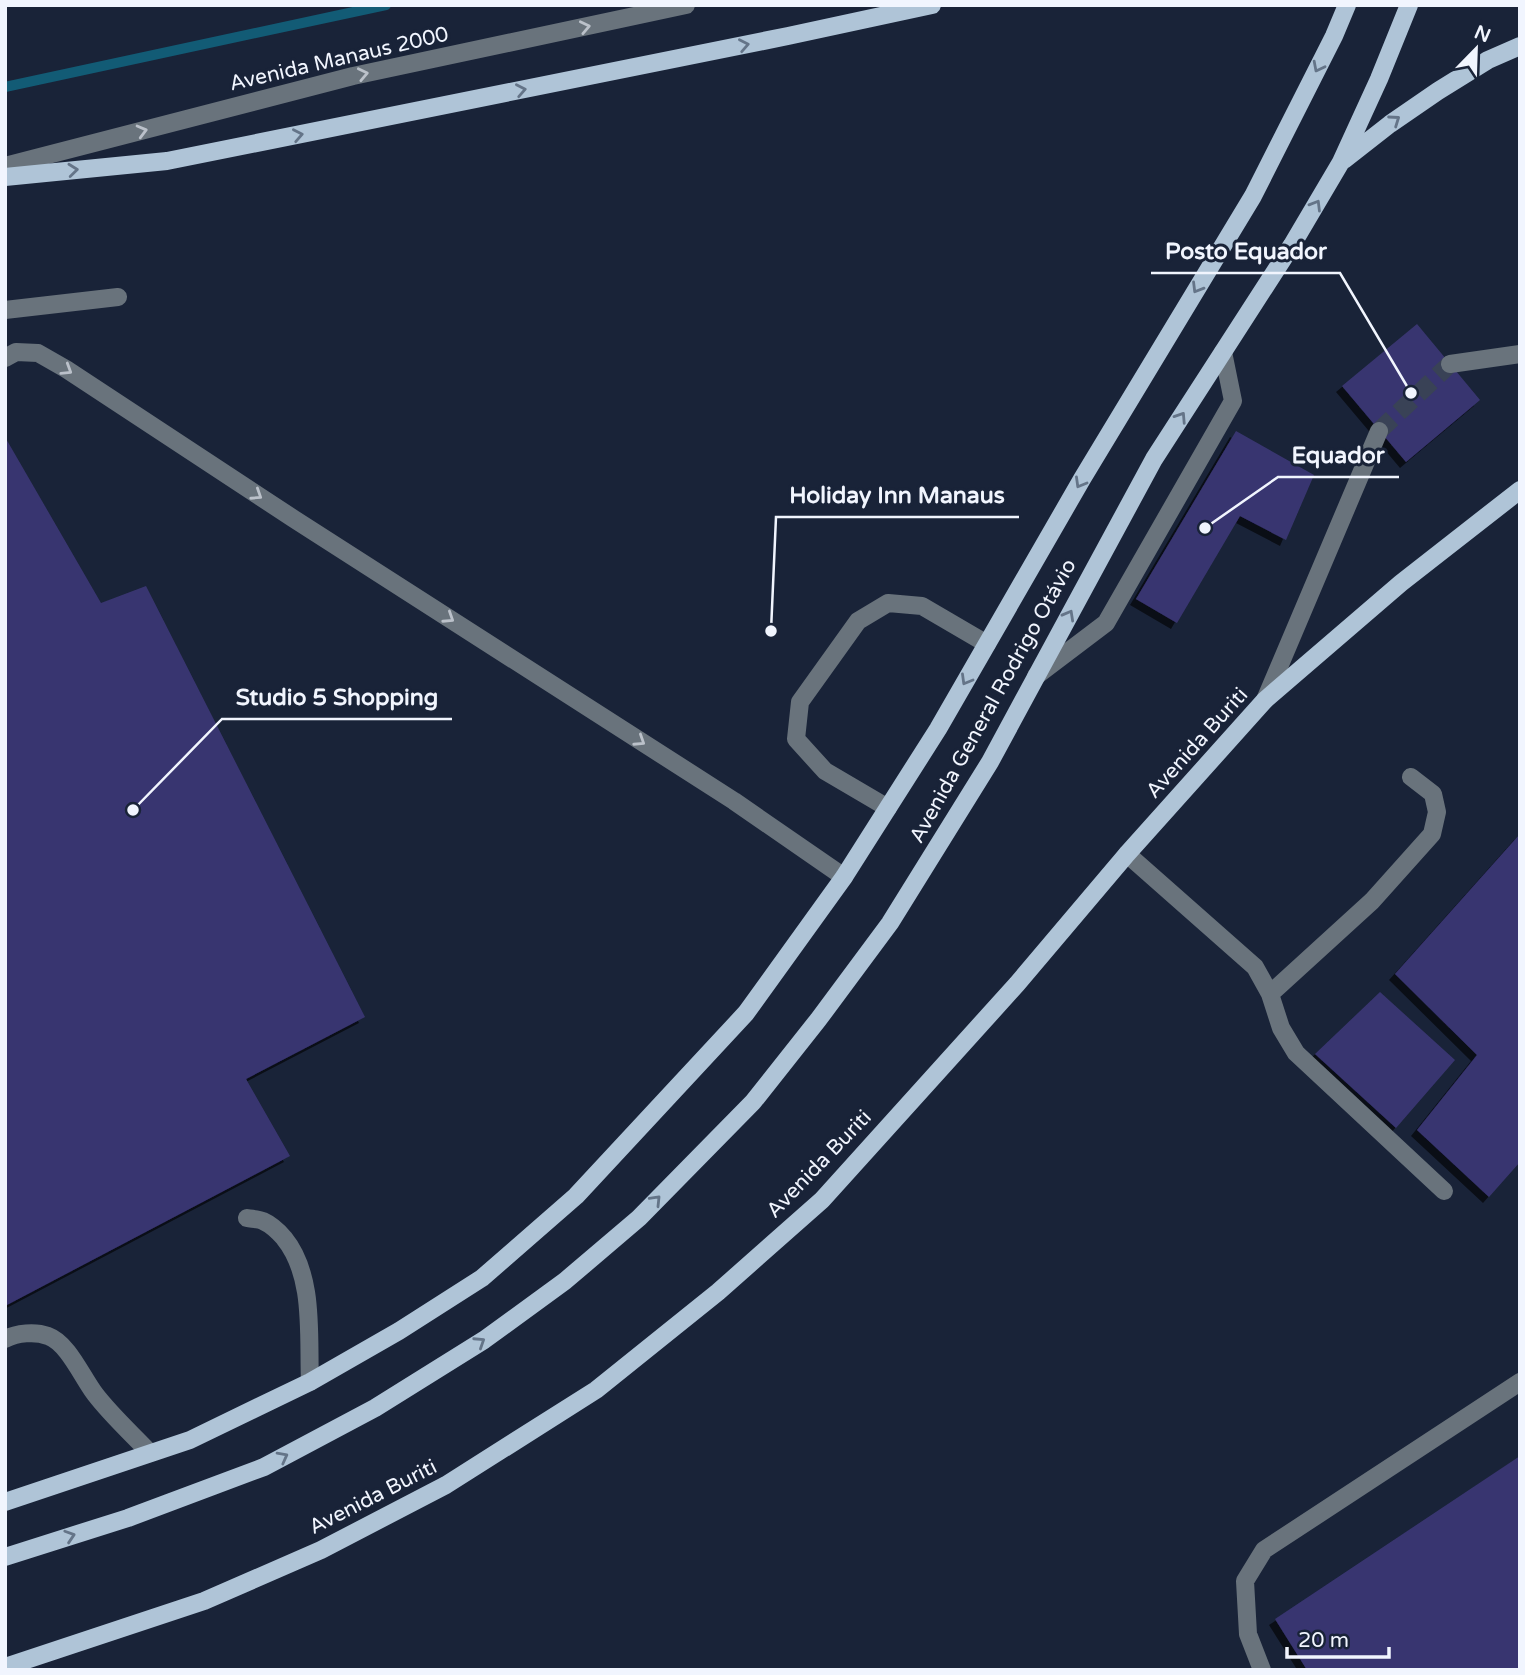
<svg xmlns="http://www.w3.org/2000/svg" width="1525" height="1675" font-family="'Varela Round',sans-serif">
  <style>
    .lines { fill: none; stroke-linecap: round; stroke-linejoin: round }
    .stream { stroke: #125b75; stroke-width: 10 }
    .building { fill: #393570; filter: url(#shadow) }
    .minor-tunnel { stroke: #394256; stroke-width: 18; stroke-dasharray: 18 9; stroke-linecap: butt }
    .minor { stroke: #69737c; stroke-width: 18 }
    .major { stroke: #afc4d7; stroke-width: 18 }
    .oneway { stroke: #bbc1ca }
    .oneway2 { stroke: #647488 }
    .labels { text-anchor: middle; dominant-baseline: central; stroke-width: 6; stroke-linejoin: round; paint-order: stroke }
    .street-label { font-size: 21px; fill: #f1f5fe; stroke: #192338 }
    .leader { fill: none; stroke: #f1f5fe; stroke-width: 2.5 }
    .callout-dot { fill: #f1f5fe; stroke: #192338; stroke-width: 2.5 }
    .callout-label { font-size: 23px; text-anchor: middle; font-weight: bold; fill: #f1f5fe; stroke: #192338; stroke-width: 6; stroke-linejoin: round; paint-order: stroke }
  </style>
  <defs>
    <filter id="shadow"><feDropShadow dx="-6" dy="6" stdDeviation="0" flood-color="#0009"/></filter>
  </defs>
  <rect width="100%" height="100%" fill="#192338"/>
  <g class="lines">
    <path class="stream" d="M5,87L386,5"/>
  </g>
  <path class="building" d="M1417,324L1480,400L1406,462L1342,386Z
    M1236,431L1314,475L1286,540L1240,516L1177,623L1136,599Z
    M5,437L101,603L146,586L365,1017L246,1079L290,1156L5,1306Z
    M1520,834V1162L1489,1197L1417,1130L1477,1055L1395,974Z
    M1380,992L1455,1060L1396,1128L1315,1054Z
    M1520,1456V1670H1307L1275,1619Z"/>
  <g class="lines">
    <path class="minor-tunnel" d="M1379,431L1450,364"/>
    <path class="minor" d="M5,166L353,76L686,5
      M5,310L118,297
      M5,358L16,352L38,353L66,369L294,519L734,801L844,877
      M1450,364L1520,354
      M1036,676L1106,623L1233,401L1223,352
      M1265,700L1379,431
      M888,808L825,771L796,739L800,702L858,621L888,603L922,606L987,644
      M1127,854L1255,967L1270,994L1281,1028L1296,1053L1444,1191
      M1270,994L1372,901L1432,834L1437,812L1433,794L1411,777
      M247,1218C252,1219 258,1219 263,1221C272,1225 278,1231 284,1238C315,1276 308,1336 310,1382
      M5,1339C17,1333 35,1331 48,1336C68,1343 82,1377 95,1394C111,1415 132,1434 150,1453
      M1262,1670L1248,1634L1245,1581L1264,1550L1520,1382"/>
    <path class="major" d="M1344,160L1390,124L1438,91L1488,60L1520,46
      M5,177L167,161L788,36L932,5
      M5,1502L190,1440L310,1382L399,1331L482,1278L576,1196L746,1013L844,877L938,729L1082,479L1253,196L1334,36L1347,5
      M5,1557L128,1518L264,1467L375,1408L484,1340L565,1281L639,1218L753,1102L818,1020L890,923L990,762L1154,459L1292,245L1341,162L1379,79L1409,5
      M5,1667L204,1601L321,1550L446,1485L596,1390L718,1292L822,1200L1017,984L1127,854L1265,700L1401,583L1520,490"/>
  </g>
  <defs><path id="oneway-chevron" d="M-2-3.5L2.5 0L-2 3.5" fill="none" stroke-width="1.6" stroke-linecap="round" stroke-linejoin="round" transform="scale(1.75)"/></defs>
  <g class="oneway">
    <use href="#oneway-chevron" transform="translate(585 27) rotate(-12)"/>
    <use href="#oneway-chevron" transform="translate(363 74) rotate(-12)"/>
    <use href="#oneway-chevron" transform="translate(142 131) rotate(-15)"/>
    <use href="#oneway-chevron" transform="translate(67 370) rotate(32)"/>
    <use href="#oneway-chevron" transform="translate(257 495) rotate(33)"/>
    <use href="#oneway-chevron" transform="translate(449 618) rotate(33)"/>
    <use href="#oneway-chevron" transform="translate(640 741) rotate(33)"/>
  </g>
  <g class="oneway2">
    <use href="#oneway-chevron" transform="translate(744 45) rotate(-11)"/>
    <use href="#oneway-chevron" transform="translate(1318 67) rotate(117)"/>
    <use href="#oneway-chevron" transform="translate(521 90) rotate(-11)"/>
    <use href="#oneway-chevron" transform="translate(1395 120) rotate(-35)"/>
    <use href="#oneway-chevron" transform="translate(298 135) rotate(-11)"/>
    <use href="#oneway-chevron" transform="translate(73 170) rotate(-6)"/>
    <use href="#oneway-chevron" transform="translate(1316 205) rotate(-59)"/>
    <use href="#oneway-chevron" transform="translate(1197 288) rotate(121)"/>
    <use href="#oneway-chevron" transform="translate(1181 417) rotate(-57)"/>
    <use href="#oneway-chevron" transform="translate(1080 483) rotate(120)"/>
    <use href="#oneway-chevron" transform="translate(1069 615) rotate(-61)"/>
    <use href="#oneway-chevron" transform="translate(966 680) rotate(120)"/>
    <use href="#oneway-chevron" transform="translate(656 1200) rotate(-46)"/>
    <use href="#oneway-chevron" transform="translate(480 1342) rotate(-33)"/>
    <use href="#oneway-chevron" transform="translate(283 1457) rotate(-28)"/>
    <use href="#oneway-chevron" transform="translate(70 1536) rotate(-18)"/>
  </g>
  <g class="labels">
    <g class="street-label">
      <text transform="translate(339 59) rotate(-13)">Avenida Manaus 2000</text>
      <text transform="translate(993 701) rotate(-61)">Avenida General Rodrigo Otávio</text>
      <text transform="translate(1197 743) rotate(-48)">Avenida Buriti</text>
      <text transform="translate(819 1164) rotate(-46)">Avenida Buriti</text>
      <text transform="translate(373 1497) rotate(-27)">Avenida Buriti</text>
    </g>
  </g>
  <path class="leader" d="M1411 393L1340 273H1151M1205 528L1278 477H1399M771 631L776 517H1019M133 810L222 719H452"/>
  <g class="callout-dot">
    <circle cx="1411" cy="393" r="7"/>
    <circle cx="1205" cy="528" r="7"/>
    <circle cx="771" cy="631" r="7"/>
    <circle cx="133" cy="810" r="7"/>
  </g>
  <g class="callout-label">
    <text x="1246" y="259">Posto Equador</text>
    <text x="1338" y="463">Equador</text>
    <text x="897" y="503">Holiday Inn Manaus</text>
    <text x="337" y="705">Studio 5 Shopping</text>
  </g>
  <rect width="1525" height="1675" fill="none" stroke="#f1f5fe" stroke-width="14"/>
  <g transform="translate(1476 49) rotate(23)" stroke="#192338" stroke-width="5" paint-order="stroke">
  <path d="M0-5L12 26L0 18L-12 26Z" fill="#f1f5fe"/>
  <text y="-10" font-size="19" font-weight="bold" text-anchor="middle" fill="#f1f5fe">N</text>
  </g>
  <path d="M1287 1647v10h102v-10" fill="none" stroke="#f1f5fe" stroke-width="3.5"/>
  <text x="1298" y="1647" font-size="21" fill="#f1f5fe" stroke="#192338" stroke-width="5" paint-order="stroke">20 m</text>
</svg>
